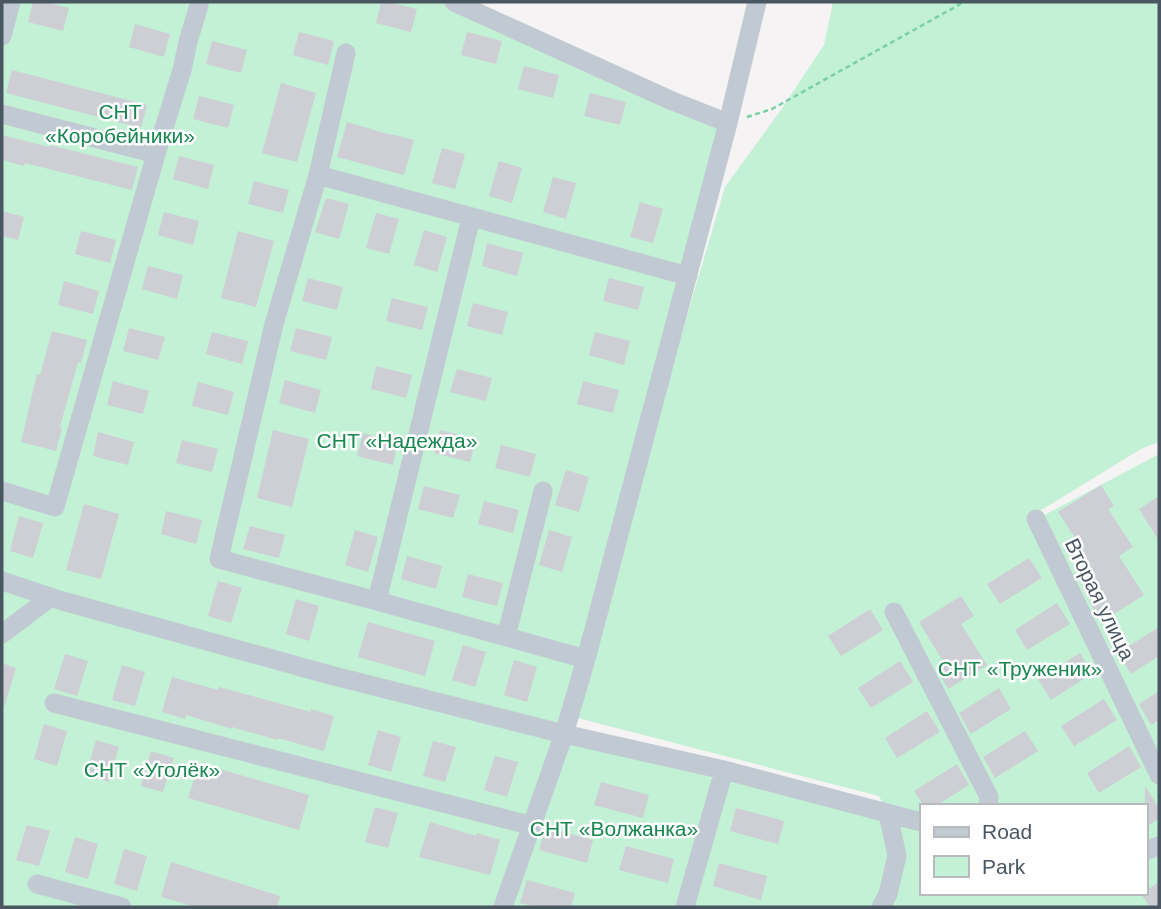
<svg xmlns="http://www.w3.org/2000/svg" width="1161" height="909" font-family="Helvetica,sans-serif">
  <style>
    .green { fill: #c3f1d5; fill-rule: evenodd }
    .building { fill: #cdcfd5 }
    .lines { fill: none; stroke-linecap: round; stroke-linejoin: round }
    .path { stroke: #7ad0a6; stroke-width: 2.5; stroke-dasharray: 5 3.5; stroke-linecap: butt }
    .minor { stroke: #c1cad2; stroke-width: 19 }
    .labels { text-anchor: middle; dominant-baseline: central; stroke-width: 5; stroke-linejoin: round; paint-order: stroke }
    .park-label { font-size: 21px; fill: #17864f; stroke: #fff }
    .street-label { font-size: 21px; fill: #4a5661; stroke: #fff }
  </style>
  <rect width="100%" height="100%" fill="#f5f3f3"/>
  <path class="green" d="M2,2H455L728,123L564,734L888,813L879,796L578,718L656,421L725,187L783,107L824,45L833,2H1159V442L1141,449L1035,514L1037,519L1159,454V907H2ZM921,806H1145V893H921Z"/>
  <path class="building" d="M33,2H46L69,8L63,31L28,22Z
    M381,2H388L417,9L411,32L376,23Z
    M135,24L170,34L164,57L129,47Z
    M299,32L334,41L328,65L293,55Z
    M467,32L502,41L496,64L461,55Z
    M212,41L247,50L241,73L206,64Z
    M524,66L559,75L553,98L518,89Z
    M12,70L147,105L141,128L6,93Z
    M281,83L316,93L297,162L262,153Z
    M590,93L626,102L620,125L584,116Z
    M199,96L234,105L228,128L193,119Z
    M347,122L391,135V134L414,140L404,175L337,157Z
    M2,135L49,147L50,145L138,167L132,190L25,163L24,166L2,160Z
    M442,148L465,154L455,189L432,183Z
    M179,156L214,165L208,189L173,179Z
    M499,161L522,168L512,203L489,196Z
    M553,177L576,183L566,219L543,212Z
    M254,181L289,190L283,213L248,204Z
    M326,198L349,204L339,239L315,232Z
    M640,202L663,209L653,243L630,237Z
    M2,211L24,217L18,240L2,236Z
    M164,212L199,221L193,245L158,235Z
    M376,213L399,219L389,254L366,248Z
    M424,230L447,237L437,272L414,265Z
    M81,231L116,240L110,263L75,254Z
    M238,231L274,241L256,307L221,298Z
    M487,243L523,253L517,276L482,266Z
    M148,266L183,275L177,299L142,289Z
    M308,278L343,287L337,310L302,301Z
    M609,278L644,287L638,310L603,301Z
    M64,281L99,291L93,314L58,305Z
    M392,298L428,307L422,330L386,321Z
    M473,303L508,312L502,335L467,326Z
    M129,328L165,337L158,360L123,351Z
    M296,328L332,337L326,360L290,351Z
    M52,331L87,340L81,363L78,362L60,427L62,428L56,451L21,442L37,374L40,375Z
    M212,332L248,341L242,364L206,354Z
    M595,332L630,341L624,365L589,355Z
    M376,366L412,375L406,398L371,389Z
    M457,369L492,378L486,401L450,392Z
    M285,380L321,390L315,413L279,403Z
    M113,381L149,391L143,414L107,405Z
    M583,381L619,390L613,413L577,404Z
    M198,382L234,392L228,415L192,406Z
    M273,430L309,439L292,507L257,498Z
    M440,430L476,439L470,462L434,453Z
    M98,432L134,442L128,465L93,456Z
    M363,433L398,442L393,465L357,456Z
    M182,440L218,449L212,472L176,463Z
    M501,445L536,454L530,477L495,468Z
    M566,470L589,477L579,512L555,505Z
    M1101,485L1114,506L1108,509L1133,547L1119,556L1144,595L1101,622L1089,601L1102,592L1078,553L1083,550L1058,512Z
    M424,486L460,495L453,518L418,509Z
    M1159,496V541L1139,509Z
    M484,501L519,510L513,533L478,524Z
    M84,504L119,514L101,579L66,570Z
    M166,511L202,520L196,544L161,534Z
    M19,516L43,523L33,558L10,551Z
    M250,526L285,535L279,558L243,549Z
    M355,530L378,537L368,572L345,565Z
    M549,530L572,537L562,572L539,565Z
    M407,556L442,566L436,589L401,579Z
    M1029,558L1042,578L1000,604L987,584Z
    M468,574L503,583L497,606L462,597Z
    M218,581L242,588L231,623L208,616Z
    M961,596L974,616L961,624L987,665L948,689L936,668L944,663L919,622Z
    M296,599L319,606L309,641L286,634Z
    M1057,603L1070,624L1027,650L1015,630Z
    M870,609L883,630L841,656L828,636Z
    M368,622L435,641L425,676L358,657Z
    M1159,627V656L1131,674L1118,653Z
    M463,645L486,652L475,687L452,680Z
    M1080,653L1093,673L1051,700L1038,679Z
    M65,654L88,661L77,696L54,689Z
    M514,660L537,667L527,702L504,695Z
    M900,661L913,682L871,708L858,688Z
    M2,663L16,668L5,705H2Z
    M122,665L145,672L135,706L112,700Z
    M172,677L218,690L219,687L311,712V709L334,716L324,751L278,738L277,740L232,727V729L186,715L185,719L162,712Z
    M999,688L1011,709L971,734L959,713Z
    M1159,691V720L1151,725L1139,704Z
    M1104,699L1117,720L1074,746L1061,726Z
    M927,711L940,732L897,758L885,738Z
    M44,724L67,731L57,766L34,759Z
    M378,730L401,737L391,772L368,765Z
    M1025,731L1038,751L995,778L983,757Z
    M96,740L119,747L109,782L86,775Z
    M433,741L456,747L445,782L423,776Z
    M1129,746L1141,767L1099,793L1087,773Z
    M151,751L174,758L163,792L141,786Z
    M495,756L518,762L507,797L484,790Z
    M199,763L309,795L299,830L188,798Z
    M957,764L969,785L936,806H924L914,791Z
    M601,782L649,795L643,818L594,805Z
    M1145,786L1159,808V819L1145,827Z
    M375,807L398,813L388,848L365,842Z
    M736,808L784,821L778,844L730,831Z
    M430,822L476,836L477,833L500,840L490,875L419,857Z
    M27,825L50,831L39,866L16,860Z
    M545,827L593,840L587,863L539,850Z
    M75,837L98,844L88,879L65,872Z
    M626,846L674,859L668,883L619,870Z
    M124,849L147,856L137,891L114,884Z
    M171,862L280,896L277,907H196L161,897Z
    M719,863L767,876L761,900L713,886Z
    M527,880L575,893L571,907H536L520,903Z
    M1159,882V907H1150L1141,894L1145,893V891Z"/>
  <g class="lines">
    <path class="path" d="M747,117L772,109L964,2"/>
    <path class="minor" d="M454,2L670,100L728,123
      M2,36L11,2
      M346,53L318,175L274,324L219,559L377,601L586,659
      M2,114L156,154
      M318,175L688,276
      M2,491L55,507L156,154L182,70L188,42L199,5
      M1036,519L1159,775
      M2,581L59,600L330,675L564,734L724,770L921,822
      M377,601L471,218
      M894,612L989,797L988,806
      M2,634L51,597
      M506,637L543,491
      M54,703L533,826
      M1145,851L1159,846
      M37,884L122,907
      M503,907L564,734L586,659L728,123L757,2
      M685,907L724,770
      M881,907L888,894L897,856L888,814"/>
  </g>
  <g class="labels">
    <g class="park-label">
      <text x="120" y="111">СНТ<tspan x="120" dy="24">«Коробейники»</tspan></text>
      <text x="397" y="440">СНТ «Надежда»</text>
      <text x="1020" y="668">СНТ «Труженик»</text>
      <text x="152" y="769">СНТ «Уголёк»</text>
      <text x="614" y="828">СНТ «Волжанка»</text>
    </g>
    <g class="street-label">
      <text transform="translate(1100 599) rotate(64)">Вторая улица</text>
    </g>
  </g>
  <rect width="1161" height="909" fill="none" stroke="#4a5661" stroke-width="7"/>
  <rect x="920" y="804" width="228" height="91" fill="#ffffff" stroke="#b7bbc0" stroke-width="2"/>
  <rect x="934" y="827" width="35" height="10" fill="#c1cad2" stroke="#b7bbc0" stroke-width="2"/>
  <text x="982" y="839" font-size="21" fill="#4a5661">Road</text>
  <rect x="934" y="856" width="35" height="21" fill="#c3f1d5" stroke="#b7bbc0" stroke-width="2"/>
  <text x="982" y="874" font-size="21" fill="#4a5661">Park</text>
</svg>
